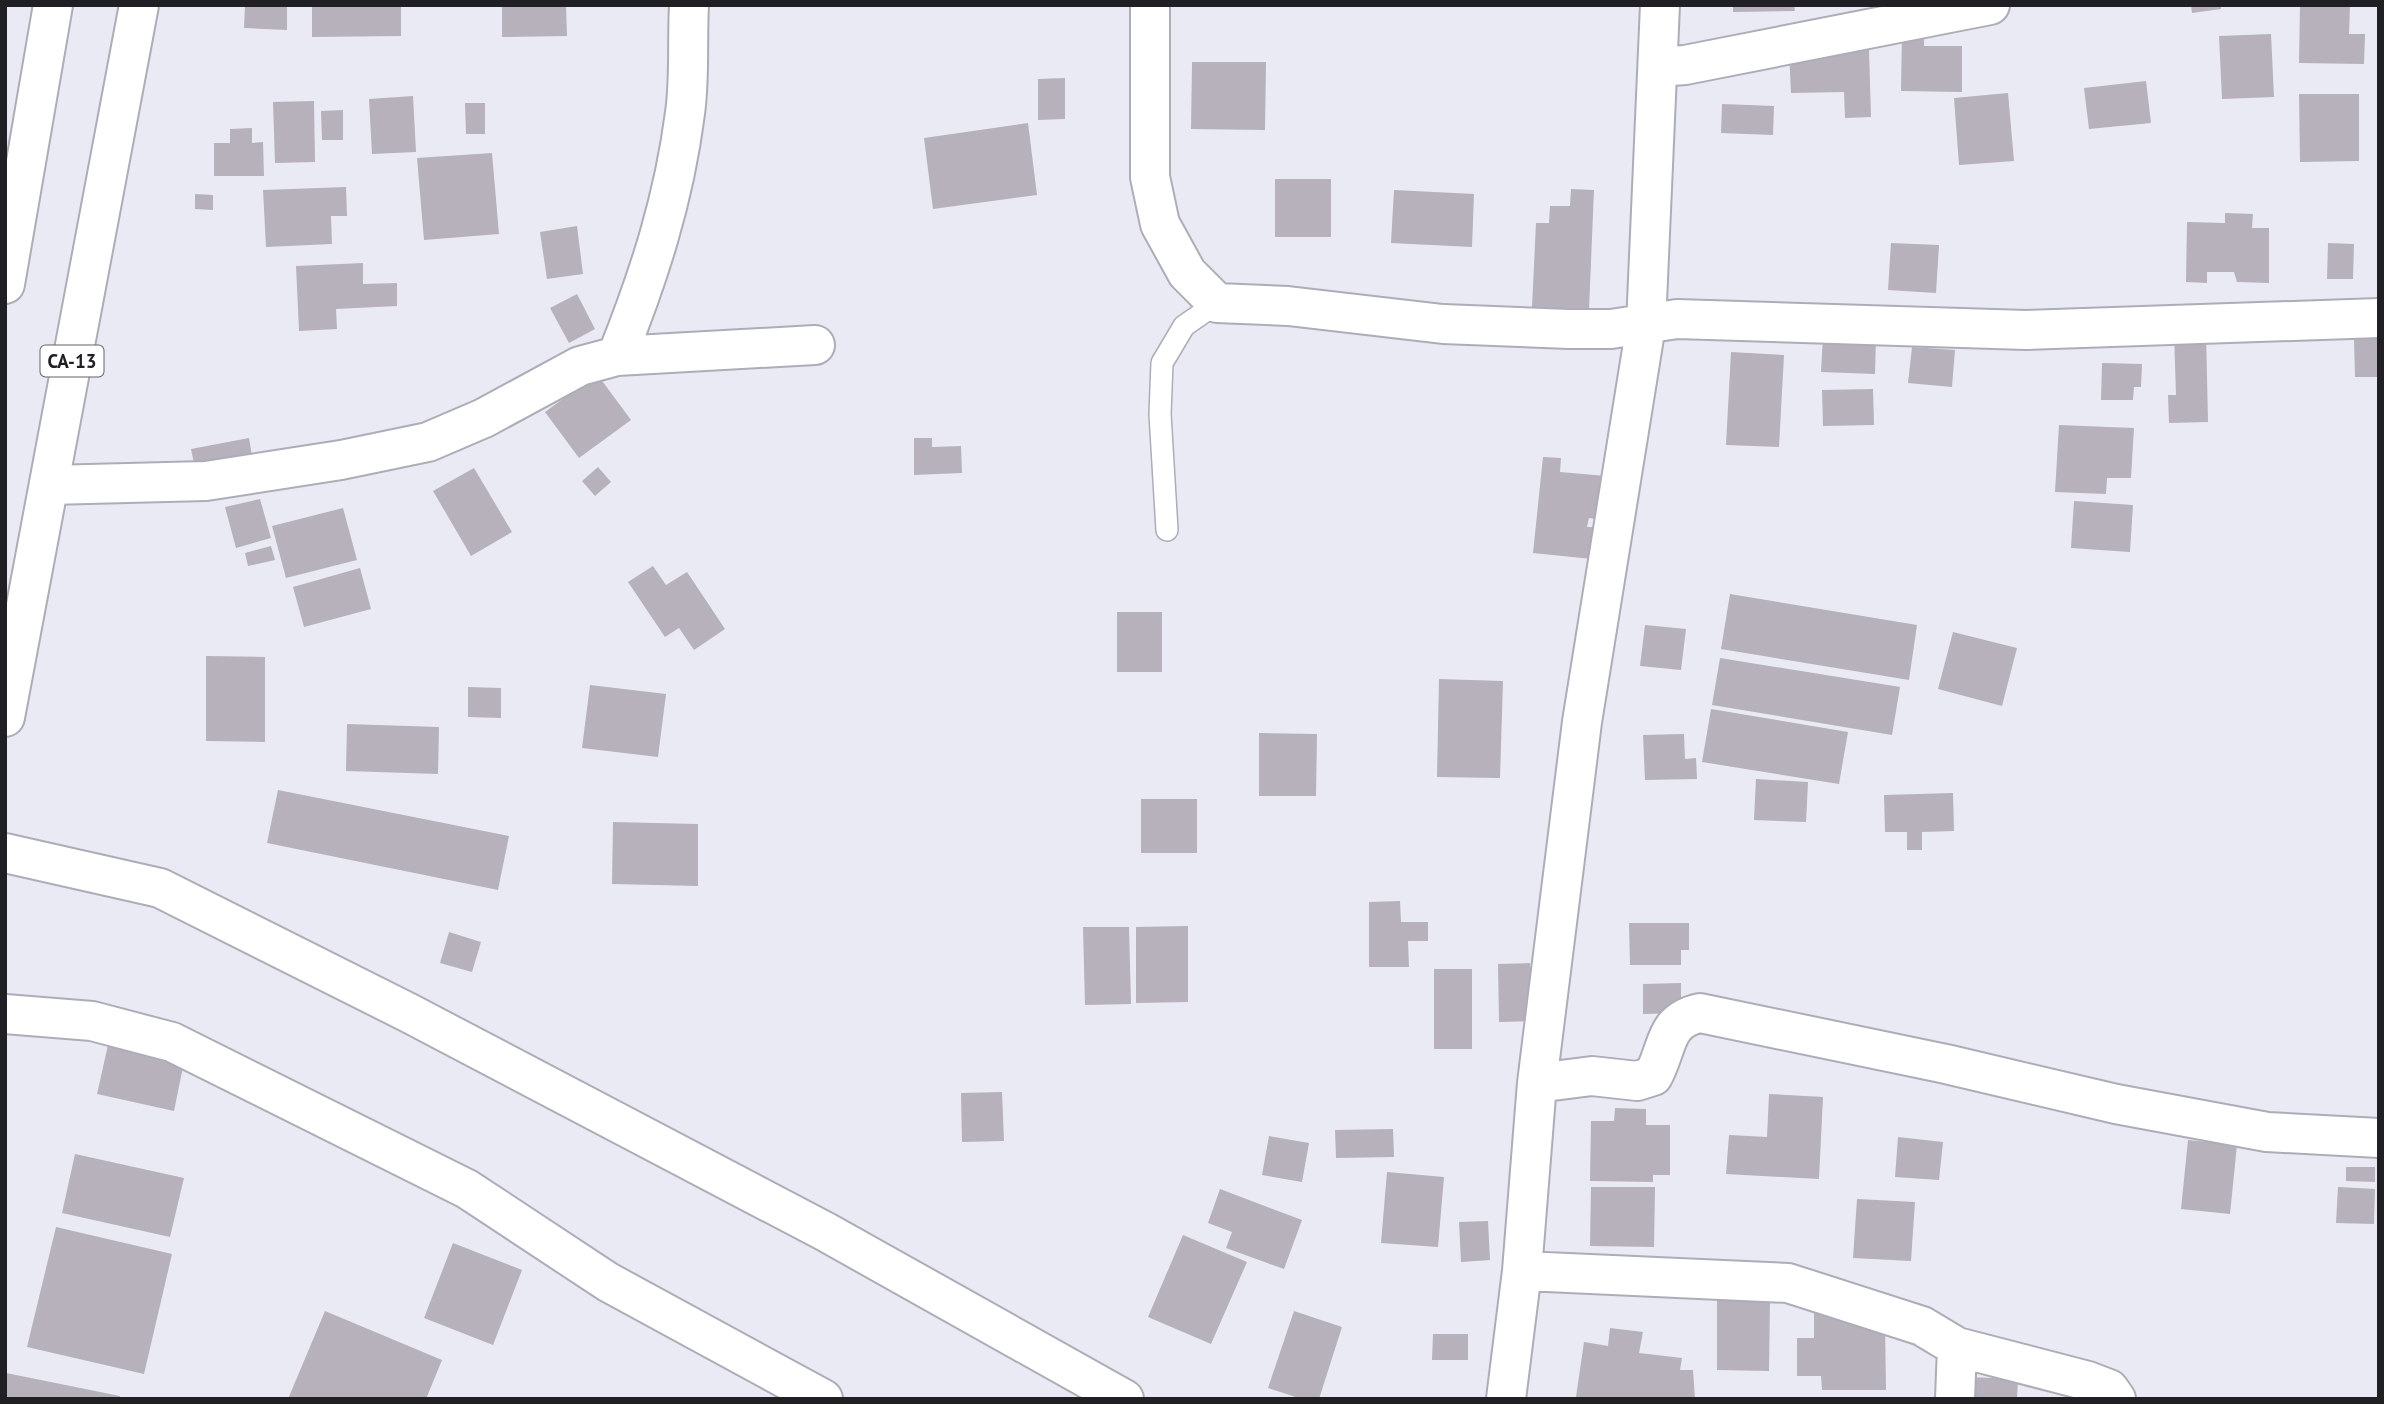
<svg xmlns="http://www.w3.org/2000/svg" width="2384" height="1404" font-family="'PT Sans',sans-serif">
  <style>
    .building { fill: #b6b1bb }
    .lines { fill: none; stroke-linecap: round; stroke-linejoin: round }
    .lane-casing { stroke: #adadb8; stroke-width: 24 }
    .street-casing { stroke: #adadb8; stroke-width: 42 }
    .highway-casing { stroke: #adadb8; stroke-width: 42 }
    .lane { stroke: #fff; stroke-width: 21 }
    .street { stroke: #fff; stroke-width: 38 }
    .highway { stroke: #fff; stroke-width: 38 }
    .labels { text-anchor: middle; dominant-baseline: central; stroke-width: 7; stroke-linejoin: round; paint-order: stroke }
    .shield { fill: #fff; stroke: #636366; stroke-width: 2 }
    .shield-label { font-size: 19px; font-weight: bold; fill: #202024 }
  </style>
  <rect width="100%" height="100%" fill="#eaeaf5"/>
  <path class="building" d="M245,5H287V30L244,28Z
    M312,5H401V36L312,37Z
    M502,5H566L567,36L502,37Z
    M1733,5H1794L1795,11L1733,12Z
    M2191,5H2221V9L2192,13Z
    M2300,5H2350L2349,34H2365L2364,64L2299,63Z
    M1902,31L1924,32V46H1962V92L1901,91Z
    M2271,34L2274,97L2222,99L2219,36Z
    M1869,49L1871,117L1845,118L1844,92L1791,93L1789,51Z
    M1192,62H1266L1265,130L1191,129Z
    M1065,78V119L1038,120V79Z
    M2146,81L2151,123L2089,129L2084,88Z
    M2008,93L2014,161L1959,165L1954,98Z
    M2299,94H2359V161L2300,162Z
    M413,96L416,152L372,154L369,99Z
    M314,101L315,162L275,163L273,102Z
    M465,103H485V134H466Z
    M1722,104L1774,106L1773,135L1721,133Z
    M343,110V140H322L321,111Z
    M1028,123L1037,195L933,209L924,138Z
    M252,128V143L263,142L264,176H214V143H230V129Z
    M492,153L499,234L424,240L417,158Z
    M1275,179H1331V237H1275Z
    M346,187L347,216H331L332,244L266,247L263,190Z
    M1571,189L1594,190L1589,310L1532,307L1536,223H1549L1550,206H1570Z
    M1394,190L1474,194L1472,247L1391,243Z
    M195,194L213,195V210L195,209Z
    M2225,213L2253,214L2252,228H2269V283L2237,282L2234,272H2207V283L2186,282L2187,222L2225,223Z
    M577,226L583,274L547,279L540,232Z
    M1891,243L1939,245L1936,293L1888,290Z
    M2328,243L2354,244L2353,279H2327Z
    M363,263V284L397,283V306L336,309L337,329L299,331L296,266Z
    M577,294L595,329L569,343L550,308Z
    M2206,332L2208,422L2169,423L2168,395H2176L2174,333Z
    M1823,336L1876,337L1875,374L1821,372Z
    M2354,339H2379V377H2355Z
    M1912,347L1955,350L1952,387L1908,383Z
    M1731,352L1784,355L1779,447L1726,445Z
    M2102,363L2142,364L2141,387H2134L2133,400H2101Z
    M597,374L631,420L579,458L545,412Z
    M1873,389L1874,425L1823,426L1822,390Z
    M2059,425L2134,428L2131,478H2107L2106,494L2055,492Z
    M249,438L252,456L195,468L191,449Z
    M914,438H932V447L961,446L962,473L914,475Z
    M1543,457L1561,458L1560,472L1606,476L1601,520L1589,518L1587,527H1595L1592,559L1533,553Z
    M598,467L611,482L595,496L582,481Z
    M474,468L512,532L471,556L433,491Z
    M260,499L271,538L236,548L225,507Z
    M2074,501L2133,505L2130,552L2071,548Z
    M343,508L357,560L286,578L272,526Z
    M271,546L275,560L248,566L245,553Z
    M653,566L666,585L687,572L725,629L694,650L679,628L665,637L628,582Z
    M360,568L371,609L304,627L293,587Z
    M1730,594L1917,625L1909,680L1721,649Z
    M1117,612H1162V672H1117Z
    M1645,625L1686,629L1681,670L1640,666Z
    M1953,632L2017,648L2002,706L1938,689Z
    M206,656L265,657V742L206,741Z
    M1720,658L1900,687L1892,735L1712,705Z
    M1439,679L1503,681L1500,778L1437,777Z
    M590,685L666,694L658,757L582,748Z
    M468,687L501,688V718L468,717Z
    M1711,709L1848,732L1839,784L1702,762Z
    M347,724L439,727L438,774L346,771Z
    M1259,733L1317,734L1316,796H1259Z
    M1684,734L1685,759L1696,758L1697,779L1645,780L1643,735Z
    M1756,779L1808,782L1806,822L1754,820Z
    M278,790L509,836L498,890L267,843Z
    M1953,793L1954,831L1922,832V850H1907V832H1885L1884,795Z
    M1141,799H1197V853H1141Z
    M613,822L698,824V886L612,884Z
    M1400,901L1401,922H1428V941H1408L1409,967H1369V902Z
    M1629,923H1689V950H1681V965H1630Z
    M1188,926V1002L1136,1003V927Z
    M1083,927H1129L1131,1004L1085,1005Z
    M449,932L481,942L472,972L440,963Z
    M1530,963L1532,1021L1499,1022L1498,964Z
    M1434,969H1472V1049H1434Z
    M1681,983V1013L1643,1014V984Z
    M108,1045L184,1062L174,1111L97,1094Z
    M1002,1092L1004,1141L962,1142L961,1093Z
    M1769,1094L1823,1097L1819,1179L1726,1174L1729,1135L1767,1137Z
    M1615,1108L1646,1109V1125H1670V1175H1653V1182L1590,1181L1591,1121H1614Z
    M1393,1129L1394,1157L1336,1158L1335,1130Z
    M1269,1136L1309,1143L1302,1182L1262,1175Z
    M1898,1137L1943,1142L1939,1180L1895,1177Z
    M2188,1140L2237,1145L2230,1214L2181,1209Z
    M75,1154L184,1178L170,1237L62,1213Z
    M2346,1167H2375V1182L2346,1181Z
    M1387,1172L1444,1177L1438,1247L1381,1243Z
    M1591,1187H1655L1654,1247L1590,1246Z
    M2338,1187L2375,1189L2374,1224L2336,1223Z
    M1220,1189L1302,1220L1284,1269L1226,1248L1232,1232L1208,1223Z
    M1857,1199L1915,1202L1911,1261L1853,1258Z
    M1488,1221L1490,1260L1461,1262L1459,1222Z
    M56,1227L172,1254L144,1374L27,1347Z
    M1183,1235L1247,1262L1211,1344L1148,1317Z
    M453,1243L522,1270L493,1345L424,1318Z
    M1717,1298H1770L1769,1371L1717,1370Z
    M325,1311L442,1360L426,1399H288Z
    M1294,1311L1342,1327L1319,1399H1302L1268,1388Z
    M1814,1313L1885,1322L1886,1390H1822L1821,1376H1797V1338H1814Z
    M1610,1328L1643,1332L1639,1353L1682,1358L1680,1370H1693L1695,1399L1576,1397L1584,1342L1608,1346Z
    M1433,1334H1468V1360H1432Z
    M6,1373L120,1396V1399H5Z
    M1967,1377L2018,1379L2017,1399H1967Z"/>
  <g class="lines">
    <g class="lane-casing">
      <path id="lane" d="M1167,530L1160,414L1162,363L1184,326L1217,303"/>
    </g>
    <g class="street-casing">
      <path id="street" d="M1150,5V177L1160,224L1187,273L1217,303L1288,306L1443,324L1569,329H1611L1677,319L2026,330L2379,318
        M1659,67L1685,65L1990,5
        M617,356C649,276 674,199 685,113C690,78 687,41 689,5
        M49,485L206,481L341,460L428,442L484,418L580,366L617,356L815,345
        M5,853L160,888L409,1013L826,1232L1124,1399
        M5,1014L92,1021L172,1042L467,1189L608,1282L823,1399
        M1537,1083L1592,1076L1637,1081L1653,1076C1669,1047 1663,1021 1700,1013L1946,1064L2116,1104L2267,1132L2379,1138
        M1522,1271L1788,1283L1922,1326L1957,1347L2088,1381L2109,1389L2116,1399
        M1506,1399L1522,1271L1537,1083L1582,722L1646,325L1660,5
        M1955,1399L1957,1347"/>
    </g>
    <g class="highway-casing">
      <path id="highway" d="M5,284L53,5
        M5,717L139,5"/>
    </g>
    <use href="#lane" class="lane"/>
    <use href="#street" class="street"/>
    <use href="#highway" class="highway"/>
  </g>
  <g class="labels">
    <rect class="shield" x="40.5" y="345.5" width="63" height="31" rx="5"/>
    <g class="shield-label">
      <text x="72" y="361">CA-13</text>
    </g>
  </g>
  <rect width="2384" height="1404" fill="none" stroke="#202024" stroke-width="14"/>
</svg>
